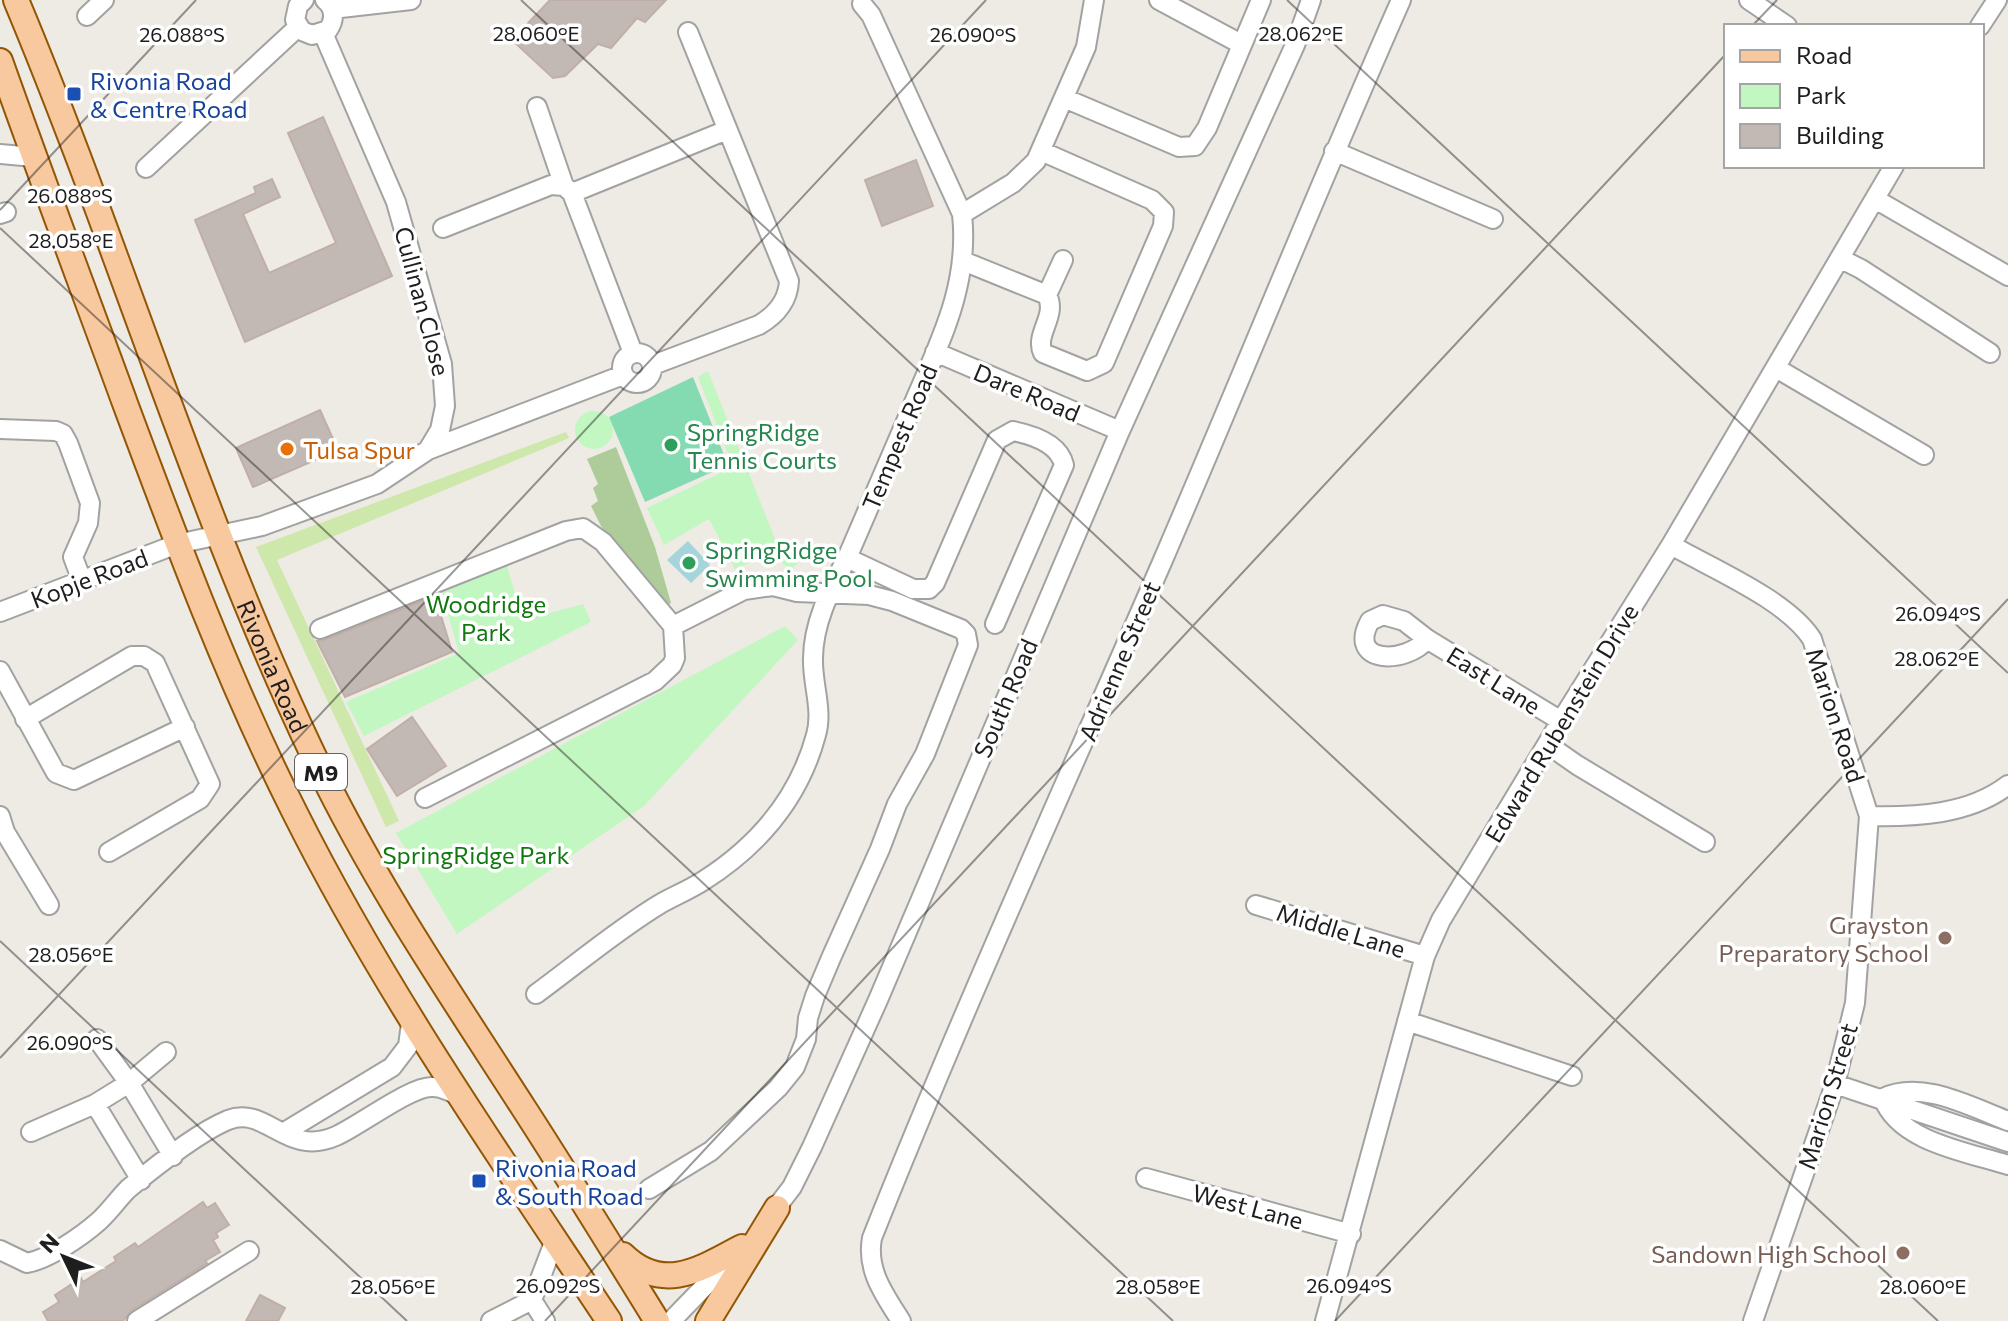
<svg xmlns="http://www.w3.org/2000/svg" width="2008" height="1321" font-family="Commissioner,sans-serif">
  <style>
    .grass { fill: #cee7ab }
    .forest { fill: #aecc9a }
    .park { fill: #c3f7c2 }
    .pitch { fill: #84dbb1 }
    .water { fill: #a6d4db }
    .building { fill: #c3b9b4; stroke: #c0afa7; stroke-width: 2 }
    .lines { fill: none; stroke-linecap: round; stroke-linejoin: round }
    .minor-casing { stroke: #a2a2a2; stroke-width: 22 }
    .major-casing { stroke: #925605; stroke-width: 28 }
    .minor { stroke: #fff; stroke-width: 18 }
    .major { stroke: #f8c99f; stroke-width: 24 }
    .ticks { fill: none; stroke: #1e1e1e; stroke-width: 2; stroke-opacity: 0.45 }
    .transit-dot { fill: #1a4fb4; stroke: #fff; stroke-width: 3 }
    .leisure-dot { fill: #2e9e5b; stroke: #fff; stroke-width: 3 }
    .food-dot { fill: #e8710a; stroke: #fff; stroke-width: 3 }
    .education-dot { fill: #8d6e63; stroke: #fff; stroke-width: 3 }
    .labels { text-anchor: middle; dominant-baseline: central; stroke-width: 7; stroke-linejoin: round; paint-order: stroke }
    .shield { fill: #fff; stroke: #626262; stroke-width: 2 }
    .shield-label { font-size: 22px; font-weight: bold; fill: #1e1e1e }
    .transit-label { font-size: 24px; fill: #164399; stroke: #fff; text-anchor: start }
    .street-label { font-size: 24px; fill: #1e1e1e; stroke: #fff }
    .leisure-label { font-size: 24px; fill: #27864d; stroke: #fff; text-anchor: start }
    .food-label { font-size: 24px; fill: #c56008; stroke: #fff; text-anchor: start }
    .park-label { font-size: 24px; fill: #11780f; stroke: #fff }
    .education-label { font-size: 24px; fill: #785e54; stroke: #fff; text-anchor: end }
    .ticks-label { font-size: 20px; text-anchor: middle; fill: #1e1e1e; stroke: #fff; stroke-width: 7; stroke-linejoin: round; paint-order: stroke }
  </style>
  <rect width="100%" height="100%" fill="#eeeae4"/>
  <path class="grass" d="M566,432L569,438L277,560L399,821L386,827L256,547Z"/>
  <path class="forest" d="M616,447L655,547L671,603L665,606L601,526L591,506L598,501L593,488L598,484L587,459Z"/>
  <path class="park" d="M708,371L778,546L798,563L790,570L772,553L735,569L709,519L664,545L647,508L733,467L698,377Z
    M575 430a19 19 0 1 1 38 0a19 19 0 1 1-38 0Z
    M506,563L523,620L583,604L591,622L364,736L346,702L459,653L441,589Z
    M785,626L798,640L644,806L457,934L396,833Z"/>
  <path class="pitch" d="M693,377L728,465L645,502L609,417Z"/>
  <path class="water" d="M688,541L710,565L691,583L667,560Z"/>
  <path class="building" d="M550,0H666L645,22L637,18L611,48L598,44L565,76L553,78L512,40Z
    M323,117L392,276L245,342L195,220L256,193L254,187L272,179L280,197L243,214L269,273L336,243L288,133Z
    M916,160L933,206L882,226L865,180Z
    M320,410L338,450L253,487L236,448Z
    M435,596L452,652L345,697L317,641L324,640Z
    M412,717L446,766L397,796L367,749Z
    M203,1202L207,1208L215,1203L229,1225L216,1233L218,1237L213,1240L220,1252L205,1261L207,1263L131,1311L123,1321H48L43,1312L59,1302L55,1295L81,1278L83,1282L116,1261L114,1257L135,1243L138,1247Z
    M260,1295L285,1308L278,1321H246Z"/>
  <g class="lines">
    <g class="minor-casing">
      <path id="minor" d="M304,0L298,6L295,20L302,31L312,35L328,30C335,20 335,8 325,0
        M1159,0L1241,44
        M1749,0L1787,26
        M332,9L411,0
        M87,16L104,0
        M1980,26L1997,0
        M1064,98L1179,147L1195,146L1207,128L1261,0
        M537,107L564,186
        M1334,151L1493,219
        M0,154L34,157
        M146,168L298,27
        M572,193L633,353
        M1875,199L2008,276
        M0,214L6,212
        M962,214L1013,183L1036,161L1086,47L1094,0
        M443,228L551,185L564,186L572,193L727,130
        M1841,259L1861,269L1990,353
        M963,261L1047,295C1058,316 1034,334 1043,353L1087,371L1104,363L1163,226L1164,212L1152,200L1041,151
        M1047,295L1063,260
        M935,352L1120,431
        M622 368a15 15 0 1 1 30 0a15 15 0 1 1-30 0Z
        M653,365L759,325C776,315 788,301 789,281L688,32
        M1776,368L1924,455
        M0,429L56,431L63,434L68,443L90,503L88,523L73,557L82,581
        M428,450L623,375
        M1671,545C1713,569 1787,600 1812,639L1869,816L1855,1003L1835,1084L1753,1321
        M847,558L913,589H929L935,583L997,440L1013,431C1033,435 1059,443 1064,465L995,624
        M0,612L177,544L262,526L377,484L428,450L440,430L445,406L442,364L396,202L323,33
        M320,629L566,531L583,528L603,542L673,626L675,658L672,665L655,681L425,798
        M1427,639C1406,665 1346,664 1370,621L1383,615L1404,621L1427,639L1561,721
        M0,671L56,773L74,780L185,727
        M25,719L132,656H144L155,663L210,784L200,799L109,852
        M1547,744L1577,765L1705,842
        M0,816L5,832L49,905
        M1869,816C1916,817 1969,815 2008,785
        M1256,905L1425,956
        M536,994C577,964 617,930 660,904C674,896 689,890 703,881C758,846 799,798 816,735C823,711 813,686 813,662C812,625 830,590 847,558C868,509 889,461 910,412C938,345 970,288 962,214L871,15L862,4
        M1407,1021L1572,1076
        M97,1039L129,1083L173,1156
        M1835,1084L2008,1142
        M95,1104L141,1180
        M2008,1121C1971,1107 1921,1079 1883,1098C1899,1142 1967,1152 2008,1165
        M31,1132L95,1104L129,1083L166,1052
        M283,1133L392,1067L408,1046L412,1016
        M1146,1178L1351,1234
        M649,1189L711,1151L778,1088L795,1067L806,1039L808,1018L815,996L831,958L880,849L897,804L925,754L968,645L966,634L961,629L892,601L869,595L797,592L773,586L744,590L673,626
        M769,1217L792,1187L812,1147L878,1000L1120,431L1295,45L1311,0
        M0,1250L27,1263C49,1259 82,1236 99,1221C110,1211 118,1199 128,1189C152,1169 199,1132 228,1120C267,1105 286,1158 336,1136C359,1126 412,1085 433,1087C443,1087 452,1092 461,1097
        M532,1300L545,1321
        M137,1321L249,1251
        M491,1321L532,1300L555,1240
        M671,1321L733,1257
        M901,1321C884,1294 866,1270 872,1238C963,1009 1065,785 1163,560C1243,374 1319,185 1401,0
        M1325,1321L1425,956L1441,920L1561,721L1671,545L1894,166"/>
    </g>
    <g class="major-casing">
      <g id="major">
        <path id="s1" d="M16,0C122,253 199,518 318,765C376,885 451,995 523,1107C569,1178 613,1250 657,1321"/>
        <path d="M0,61C41,177 84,291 126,406C177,543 228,680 294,811C383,989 499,1155 609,1321"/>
        <path d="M623,1255C663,1294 701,1269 742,1247"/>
        <path d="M708,1321L777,1208"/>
      </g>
    </g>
    <use href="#minor" class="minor"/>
    <use href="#major" class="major"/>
  </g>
  <path class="ticks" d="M521,0L1938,1321M1287,0L2008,673M1752,26L1777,0M0,210L196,0M0,228L1173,1321M0,941L407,1321M0,1058L986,0M545,1321L1726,54M1335,1321L2008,599"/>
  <g class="transit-dot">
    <rect x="66" y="86" width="16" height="16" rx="4"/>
    <rect x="471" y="1173" width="16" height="16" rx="4"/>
  </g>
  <g class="leisure-dot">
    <circle cx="671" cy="445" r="8"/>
    <circle cx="689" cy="563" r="8"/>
  </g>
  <circle class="food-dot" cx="287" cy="449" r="8"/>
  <g class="education-dot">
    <circle cx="1945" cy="938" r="8"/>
    <circle cx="1903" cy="1253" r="8"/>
  </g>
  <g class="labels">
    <rect class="shield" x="295" y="754" width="52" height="36" rx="6"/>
    <g class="shield-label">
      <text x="321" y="772">M9</text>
    </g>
    <g class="transit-label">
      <text x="90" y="80">Rivonia Road<tspan x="90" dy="28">&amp; Centre Road</tspan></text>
      <text x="495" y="1167">Rivonia Road<tspan x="495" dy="28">&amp; South Road</tspan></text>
    </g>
    <g class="street-label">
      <text transform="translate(423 301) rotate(75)">Cullinan Close</text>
      <text transform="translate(1027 392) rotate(23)">Dare Road</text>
      <text transform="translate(899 437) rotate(-67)">Tempest Road</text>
      <text transform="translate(89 578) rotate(-21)">Kopje Road</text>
      <text transform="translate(1119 661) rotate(-67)">Adrienne Street</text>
      <text stroke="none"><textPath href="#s1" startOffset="714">Rivonia Road</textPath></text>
      <text transform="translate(1494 680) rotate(32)">East Lane</text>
      <text transform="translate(1005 698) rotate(-67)">South Road</text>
      <text transform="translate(1836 715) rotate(72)">Marion Road</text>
      <text transform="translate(1561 723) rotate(-59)">Edward Rubenstein Drive</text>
      <text transform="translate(1341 930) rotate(17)">Middle Lane</text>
      <text transform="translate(1827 1096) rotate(-73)">Marion Street</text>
      <text transform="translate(1248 1206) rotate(15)">West Lane</text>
    </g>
    <g class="leisure-label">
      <text x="687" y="431">SpringRidge<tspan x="687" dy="28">Tennis Courts</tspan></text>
      <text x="705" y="549">SpringRidge<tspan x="705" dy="28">Swimming Pool</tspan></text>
    </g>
    <g class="food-label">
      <text x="303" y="449">Tulsa Spur</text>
    </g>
    <g class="park-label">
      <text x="486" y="603">Woodridge<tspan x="486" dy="28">Park</tspan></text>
      <text x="476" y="854">SpringRidge Park</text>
    </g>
    <g class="education-label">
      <text x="1929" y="924">Grayston<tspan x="1929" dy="28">Preparatory School</tspan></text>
      <text x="1887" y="1253">Sandown High School</text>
    </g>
  </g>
  <g class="ticks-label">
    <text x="536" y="41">28.060°E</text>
    <text x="1301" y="41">28.062°E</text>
    <text x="182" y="42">26.088°S</text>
    <text x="973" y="42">26.090°S</text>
    <text x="70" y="203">26.088°S</text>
    <text x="71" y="248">28.058°E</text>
    <text x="1938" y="621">26.094°S</text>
    <text x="1937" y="666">28.062°E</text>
    <text x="71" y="962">28.056°E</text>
    <text x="70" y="1050">26.090°S</text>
    <text x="558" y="1293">26.092°S</text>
    <text x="1349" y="1293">26.094°S</text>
    <text x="393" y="1294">28.056°E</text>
    <text x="1158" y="1294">28.058°E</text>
    <text x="1923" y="1294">28.060°E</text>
  </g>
  <rect x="1724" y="24" width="260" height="144" fill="#ffffff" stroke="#a5a5a5" stroke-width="2"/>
  <rect x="1740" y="50" width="40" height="12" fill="#f8c99f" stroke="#a5a5a5" stroke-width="2"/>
  <text x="1796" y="64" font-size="24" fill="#1e1e1e">Road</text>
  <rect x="1740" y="84" width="40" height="24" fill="#c3f7c2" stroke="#a5a5a5" stroke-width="2"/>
  <text x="1796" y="104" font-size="24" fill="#1e1e1e">Park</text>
  <rect x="1740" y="124" width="40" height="24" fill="#c3b9b4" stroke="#a5a5a5" stroke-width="2"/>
  <text x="1796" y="144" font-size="24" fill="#1e1e1e">Building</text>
  <g transform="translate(64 1257) rotate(313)" stroke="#ffffff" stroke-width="6" paint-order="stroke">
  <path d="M0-6L14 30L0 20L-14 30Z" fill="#1e1e1e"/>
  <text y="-12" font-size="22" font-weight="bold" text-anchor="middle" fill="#1e1e1e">N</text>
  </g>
</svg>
